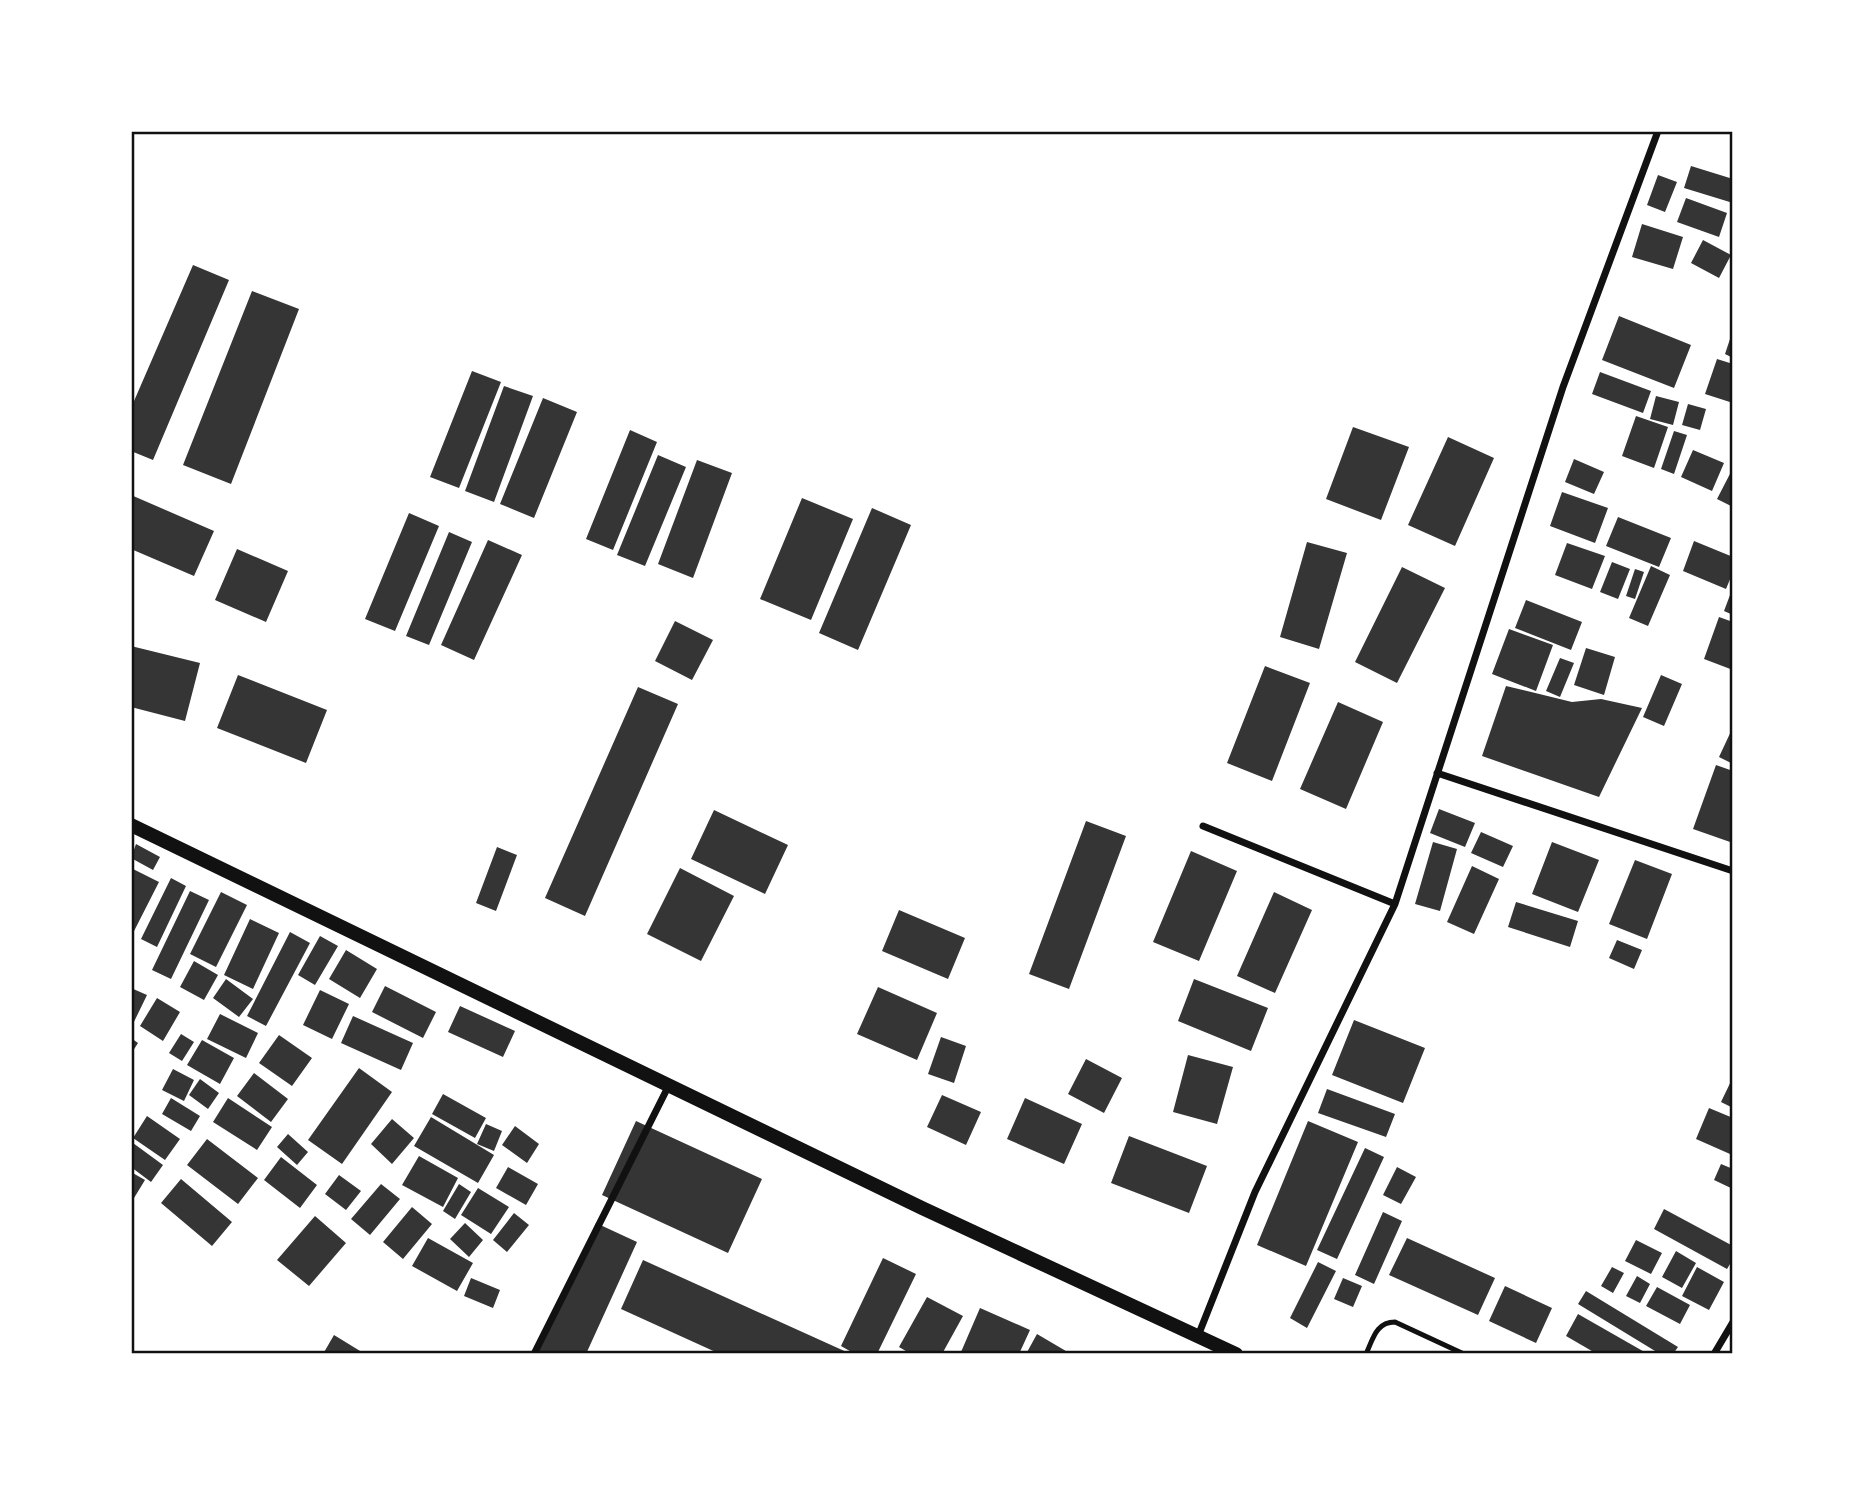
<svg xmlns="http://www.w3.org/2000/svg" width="1864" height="1485" font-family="'Sofia Sans Condensed',sans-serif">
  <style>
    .building { fill: #353535 }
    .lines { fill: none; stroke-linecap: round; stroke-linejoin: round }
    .service { stroke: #111; stroke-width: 5 }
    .minor { stroke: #111; stroke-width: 7 }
    .secondary { stroke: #111; stroke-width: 14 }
    .neatline { fill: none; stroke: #111; stroke-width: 2.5 }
  </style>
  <rect width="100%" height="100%" fill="#fff"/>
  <path class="building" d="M1691,166L1733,179V203L1684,188Z
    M1658,175L1677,182L1665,212L1647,205Z
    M1686,198L1727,213L1719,237L1677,222Z
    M1642,224L1683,237L1673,269L1632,257Z
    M1703,240L1731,255L1719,278L1691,263Z
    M193,265L229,280L153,460L131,451V408Z
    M252,291L299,309L231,484L183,465Z
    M1619,316L1691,345L1674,388L1602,360Z
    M1732,333L1733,334V358L1725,354Z
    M1717,359L1733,364V403L1705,394Z
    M472,371L501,382L459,488L430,477Z
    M1600,372L1651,391L1643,413L1592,394Z
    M504,386L533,396L494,502L465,491Z
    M1656,396L1679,402L1673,425L1650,419Z
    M543,398L577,412L534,518L500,504Z
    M1688,404L1706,409L1700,430L1682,425Z
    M1636,416L1668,427L1654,468L1622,456Z
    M1353,427L1409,447L1381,520L1326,499Z
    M630,430L657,442L613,550L586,539Z
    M1674,431L1687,435L1674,474L1661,469Z
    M1448,437L1494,458L1455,546L1408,525Z
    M1693,450L1724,463L1712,491L1681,477Z
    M658,455L686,467L645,566L617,555Z
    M1574,459L1604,472L1594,494L1565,482Z
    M697,460L732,473L693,578L658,564Z
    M1733,468V507L1717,499Z
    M1562,492L1608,508L1595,543L1550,526Z
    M131,495L214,531L194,576L131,549Z
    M802,498L853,519L811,620L760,599Z
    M872,508L911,525L858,650L819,633Z
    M409,513L439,526L395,631L365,619Z
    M1618,517L1671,538L1659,567L1606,546Z
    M449,532L472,542L429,645L406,636Z
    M488,540L522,555L474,660L441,645Z
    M1694,541L1733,557V572L1726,589L1683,571Z
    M1307,542L1347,553L1319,649L1280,637Z
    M1567,543L1605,556L1592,589L1555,575Z
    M237,549L288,571L266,622L215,600Z
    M1612,562L1630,569L1618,599L1600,592Z
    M1651,566L1670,575L1648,626L1629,618Z
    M1402,567L1445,588L1397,683L1355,662Z
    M1635,569L1644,572L1635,599L1626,596Z
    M1730,595L1733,596V615L1724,611Z
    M1526,600L1582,622L1571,650L1515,628Z
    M1719,617L1733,622V670L1704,659Z
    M675,621L713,640L692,680L655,661Z
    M1509,629L1553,645L1536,691L1492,674Z
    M131,646L200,663L185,721L131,707Z
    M1586,648L1615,657L1604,695L1574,685Z
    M1560,658L1574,663L1560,697L1546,691Z
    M1265,666L1310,683L1272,781L1227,763Z
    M238,675L327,710L306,763L217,728Z
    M1661,675L1682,684L1664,726L1643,717Z
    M1506,686L1572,702L1601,699L1642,708L1599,797L1482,756Z
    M638,687L678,704L585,916L545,898Z
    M1338,702L1383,722L1346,809L1300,789Z
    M1733,727V764L1719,757Z
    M1716,765L1733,771V843L1693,829Z
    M1439,809L1475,823L1465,847L1430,833Z
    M714,810L788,845L765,894L691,859Z
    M1086,821L1126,836L1069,989L1029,974Z
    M1481,832L1513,846L1503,867L1471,853Z
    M1433,842L1457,849L1440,911L1415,904Z
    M1552,842L1599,860L1578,912L1532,894Z
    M136,844L160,857L153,870L131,858Z
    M497,847L517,855L496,911L476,903Z
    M1191,851L1237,871L1199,961L1153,942Z
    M1635,860L1672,874L1647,939L1609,924Z
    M1472,866L1499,879L1474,934L1447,922Z
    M131,868L159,882L131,937Z
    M680,868L734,896L701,961L647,934Z
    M171,878L186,886L157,947L141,939Z
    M190,891L209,900L171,979L152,970Z
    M221,892L247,905L216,967L190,954Z
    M1274,892L1312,910L1275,993L1237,976Z
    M1516,902L1578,921L1570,947L1508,927Z
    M899,910L965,938L948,979L882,951Z
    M250,919L279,933L253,989L224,975Z
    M290,932L310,943L266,1026L247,1016Z
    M320,936L338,946L315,985L298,975Z
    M1617,940L1642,950L1634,969L1609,958Z
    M346,950L377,969L360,998L329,979Z
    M194,961L218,975L204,1000L180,987Z
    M226,979L253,999L239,1017L213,998Z
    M1194,979L1268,1008L1251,1051L1178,1021Z
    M385,986L436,1012L423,1038L372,1012Z
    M878,987L937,1013L917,1060L857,1034Z
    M131,988L147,995L131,1028Z
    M320,990L349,1004L332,1039L303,1025Z
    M157,998L180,1012L163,1041L140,1026Z
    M460,1006L515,1031L503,1057L448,1032Z
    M220,1014L258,1033L246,1058L207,1039Z
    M353,1016L413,1043L401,1070L341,1043Z
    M1354,1020L1425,1048L1403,1103L1332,1075Z
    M181,1034L194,1042L182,1061L169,1053Z
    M279,1035L312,1058L292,1086L259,1063Z
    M941,1037L966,1046L954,1083L928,1074Z
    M131,1038L138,1043L131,1054Z
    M202,1040L234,1058L220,1084L187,1065Z
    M1188,1055L1233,1067L1217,1124L1173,1112Z
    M1086,1059L1122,1078L1104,1113L1068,1094Z
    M359,1068L392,1092L342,1164L308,1140Z
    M173,1069L194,1080L184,1101L162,1090Z
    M254,1073L288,1099L271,1122L237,1096Z
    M1733,1077V1108L1721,1102Z
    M200,1079L219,1093L208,1109L189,1095Z
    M1327,1089L1395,1114L1386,1137L1318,1113Z
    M443,1094L486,1118L475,1138L432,1114Z
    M942,1095L981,1112L966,1145L927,1127Z
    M171,1098L200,1116L191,1131L162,1114Z
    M228,1098L272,1127L257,1150L213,1122Z
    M1025,1098L1082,1124L1064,1164L1007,1139Z
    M1709,1108L1733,1118L1730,1154L1696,1139Z
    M147,1116L180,1139L165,1160L133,1138Z
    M431,1117L494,1155L478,1183L414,1146Z
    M392,1119L414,1138L392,1164L371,1144Z
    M636,1121L762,1179L728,1253L602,1195Z
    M1308,1121L1358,1142L1306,1266L1257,1245Z
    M486,1124L502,1131L494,1151L477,1144Z
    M515,1126L539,1144L527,1163L502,1145Z
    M288,1134L308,1152L297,1165L277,1147Z
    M1129,1136L1207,1166L1189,1213L1111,1183Z
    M207,1139L258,1178L238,1204L187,1165Z
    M133,1143L163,1165L151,1182L131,1167Z
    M1365,1148L1384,1157L1337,1259L1317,1250Z
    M419,1156L458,1178L443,1207L402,1185Z
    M281,1157L317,1185L300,1208L264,1180Z
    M1721,1164L1733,1169V1189L1714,1180Z
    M508,1167L538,1184L526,1205L496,1188Z
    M1397,1167L1416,1177L1401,1204L1383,1195Z
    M131,1172L145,1180L131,1203Z
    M339,1175L361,1191L346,1210L325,1194Z
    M181,1179L232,1222L212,1246L161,1203Z
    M381,1184L400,1199L370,1235L351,1219Z
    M459,1184L471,1192L455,1219L443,1211Z
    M478,1188L509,1207L491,1234L461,1215Z
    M412,1207L432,1224L403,1259L383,1242Z
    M1664,1209L1733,1246V1259L1727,1269L1654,1229Z
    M1383,1212L1402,1221L1374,1284L1355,1275Z
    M514,1213L529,1225L507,1252L493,1240Z
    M315,1216L346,1243L309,1286L277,1260Z
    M465,1223L483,1240L469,1257L450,1239Z
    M596,1223L637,1242L586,1354H537Z
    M428,1238L473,1263L457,1291L412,1266Z
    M1407,1238L1495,1278L1478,1315L1389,1275Z
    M1636,1240L1662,1253L1651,1274L1625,1261Z
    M1676,1251L1696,1263L1682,1288L1662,1277Z
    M883,1258L916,1274L877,1354H855L841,1346Z
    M643,1260L851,1354H720L621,1309Z
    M1318,1262L1336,1271L1307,1328L1290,1318Z
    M1612,1267L1624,1273L1613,1293L1601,1286Z
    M1697,1267L1724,1282L1709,1310L1682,1296Z
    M1637,1276L1650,1284L1640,1303L1626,1296Z
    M471,1278L500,1290L493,1308L464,1296Z
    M1343,1278L1362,1286L1353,1307L1334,1299Z
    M1505,1286L1552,1308L1536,1343L1489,1321Z
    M1657,1287L1690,1305L1680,1324L1646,1306Z
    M1586,1291L1678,1347L1673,1354H1660L1578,1304Z
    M927,1297L963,1316L942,1354H911L899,1347Z
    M980,1308L1030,1330L1019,1354L961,1352Z
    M1578,1314L1648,1354H1597L1566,1336Z
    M1037,1334L1071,1354H1026Z
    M334,1335L365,1354H323Z"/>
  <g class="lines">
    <path class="service" d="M1366,1354C1373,1339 1376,1322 1395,1322L1464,1354"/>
    <path class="minor" d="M1437,773L1733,871
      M1203,826L1395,904
      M1198,1336L1255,1192L1395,904L1563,387L1658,131
      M534,1354L669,1085
      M1714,1354L1733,1322"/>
    <path class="secondary" d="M131,825L922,1208L1236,1354"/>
  </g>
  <rect width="1864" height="1485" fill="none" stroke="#ffffff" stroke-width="266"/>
  <rect x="133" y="133" width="1598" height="1219" class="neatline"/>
</svg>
